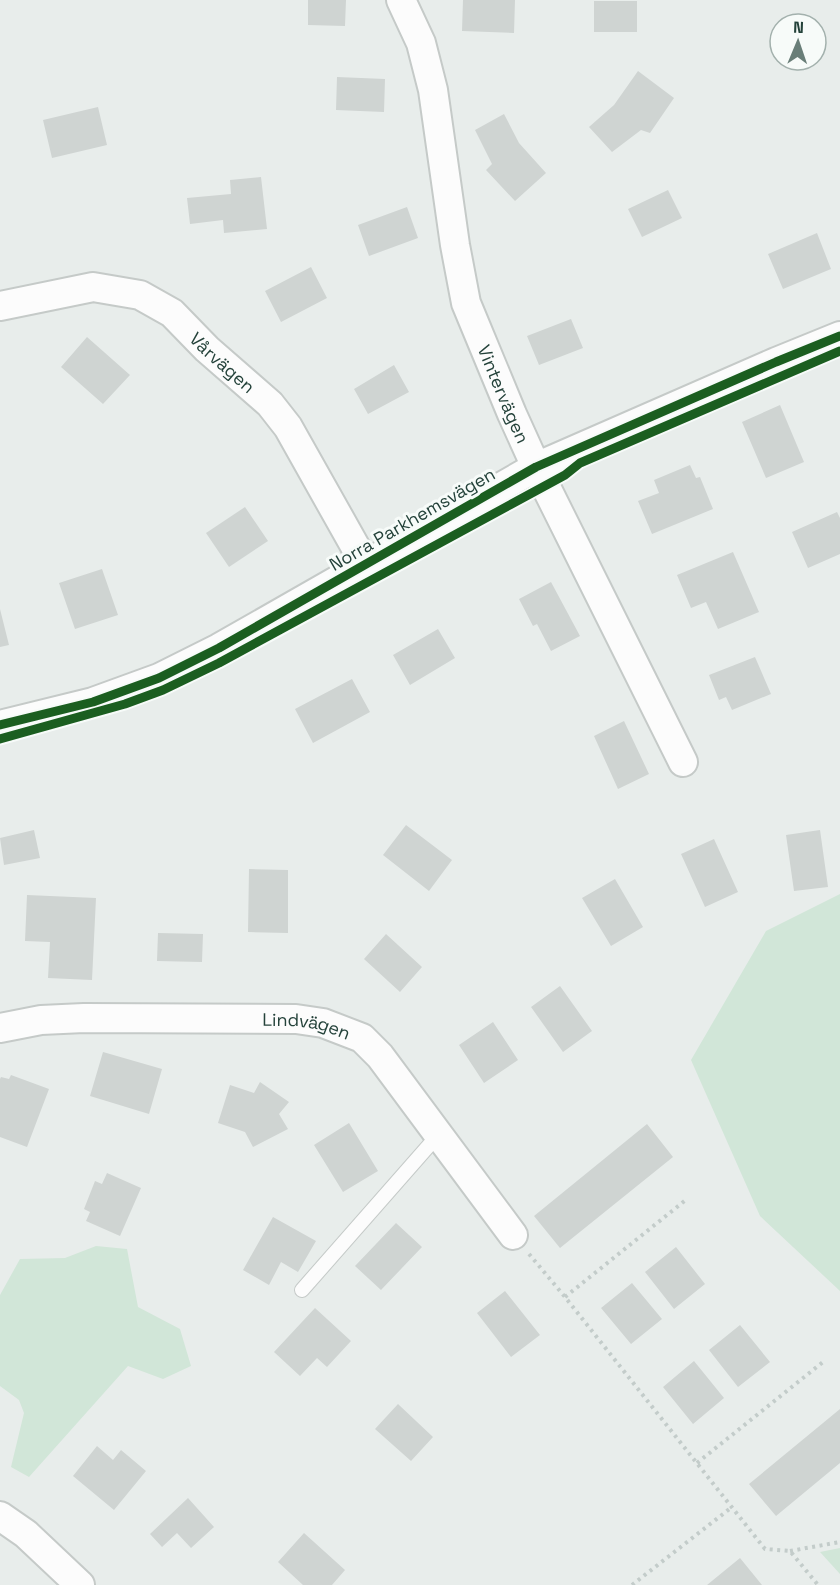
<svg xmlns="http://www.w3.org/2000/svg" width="840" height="1585" font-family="'Space Grotesk',sans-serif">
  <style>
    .green { fill: #d1e6d8 }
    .building { fill: #cfd4d2 }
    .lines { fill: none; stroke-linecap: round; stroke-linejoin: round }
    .service-casing { stroke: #c5cac8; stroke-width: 16 }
    .minor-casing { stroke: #c5cac8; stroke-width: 32 }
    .path { stroke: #c3ccca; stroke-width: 4; stroke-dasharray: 3 4.5; stroke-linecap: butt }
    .service { stroke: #fcfcfc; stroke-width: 14 }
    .minor { stroke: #fcfcfc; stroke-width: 28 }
    .cycleway-casing { stroke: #f7fbf9; stroke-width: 13 }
    .cycleway { stroke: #1b5e20; stroke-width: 9 }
    .labels { text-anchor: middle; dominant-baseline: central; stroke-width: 6; stroke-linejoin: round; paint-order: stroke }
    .street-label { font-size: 18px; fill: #24423a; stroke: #f7fbf9 }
  </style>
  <rect width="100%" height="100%" fill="#e8edeb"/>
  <path class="green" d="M840,894V1291L760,1216L691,1060L766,931Z
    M96,1246L127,1249L138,1307L180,1329L191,1366L163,1379L128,1366L29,1477L11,1467L24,1413L19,1400L0,1386V1295L20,1259L65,1258Z
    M840,1548V1574L820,1552Z"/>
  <path class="building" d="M308,0H346L345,26L308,25Z
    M463,0H515L514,33L462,31Z
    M594,1H637V32H594Z
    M638,71L674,98L650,133L641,130L612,152L589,127L614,105Z
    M337,77L385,79L384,112L336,110Z
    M98,107L107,145L52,158L43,120Z
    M504,114L519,143L546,173L515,201L486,170L492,164L475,130Z
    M261,177L267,229L224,233L223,220L190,224L187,198L231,194L230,180Z
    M668,190L682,218L642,237L628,209Z
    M407,207L418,238L369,256L358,225Z
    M817,233L831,269L783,289L768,254Z
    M311,267L327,298L281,322L265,291Z
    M571,319L583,348L539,365L527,336Z
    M87,337L130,375L103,404L61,367Z
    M394,365L409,392L368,414L354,389Z
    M780,405L804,462L766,478L742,422Z
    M690,465L696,478L700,477L713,509L652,534L638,501L659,493L654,480Z
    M245,507L268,541L229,567L206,533Z
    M837,512L840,518V554L808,568L792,532Z
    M733,552L759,612L718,629L706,602L691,608L677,575Z
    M102,569L118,615L75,629L59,583Z
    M551,582L580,636L551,651L537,624L533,626L519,599Z
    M0,609L9,645L0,647Z
    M438,629L455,658L410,685L393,655Z
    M755,657L771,694L732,710L726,697L719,700L709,675Z
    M352,679L370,712L313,743L295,709Z
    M624,721L649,774L618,789L594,736Z
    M406,825L452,860L429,891L383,855Z
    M34,830L40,858L4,865L0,838Z
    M820,830L828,887L794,891L786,835Z
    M714,839L738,892L705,907L681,854Z
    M249,869L288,870V933L248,932Z
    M615,879L643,927L611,946L582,898Z
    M27,895L96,898L92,980L48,978L50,942L25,941Z
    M158,933L203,934L202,962L157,961Z
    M386,934L422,967L400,992L364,959Z
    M560,986L592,1031L563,1052L531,1007Z
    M493,1022L518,1060L484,1083L459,1045Z
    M103,1052L162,1069L149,1114L90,1096Z
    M11,1075L49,1089L27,1147L0,1137V1079L1,1077L9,1079Z
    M260,1082L289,1102L279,1114L288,1129L253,1147L245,1132L218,1123L230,1085L254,1093Z
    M349,1123L378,1171L343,1192L314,1145Z
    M647,1124L673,1157L560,1248L534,1216Z
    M107,1173L141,1188L120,1236L86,1221L90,1212L84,1209L95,1181L102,1184Z
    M273,1217L316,1241L298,1272L281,1262L269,1285L243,1270Z
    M396,1223L422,1247L381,1290L355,1266Z
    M676,1247L705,1284L674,1309L645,1272Z
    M632,1283L662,1319L631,1344L601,1308Z
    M505,1291L540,1335L511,1357L477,1313Z
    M315,1308L351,1341L327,1367L317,1358L300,1376L274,1352Z
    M740,1325L770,1362L738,1387L709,1350Z
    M694,1361L724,1398L693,1424L663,1387Z
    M398,1404L433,1437L411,1461L375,1429Z
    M840,1409V1463L776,1516L749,1484Z
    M97,1446L113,1460L121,1450L146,1471L114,1510L73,1476Z
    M188,1498L214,1527L191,1548L177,1533L162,1547L150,1534Z
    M304,1533L345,1570L332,1585H303L278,1562Z
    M740,1558L762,1585H707Z"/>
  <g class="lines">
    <g class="service-casing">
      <path id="service" d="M302,1290L439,1134"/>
    </g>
    <g class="minor-casing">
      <g id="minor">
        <path id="s1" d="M401,0L421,43L433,90L455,245L466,303L512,414L536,467L683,762"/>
        <path id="s2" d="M0,306L93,287L140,295L172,313L207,349L270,404L288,427L365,564"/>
        <path d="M0,725L93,702L159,678L219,648L536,467L776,362L840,336"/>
        <path id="s3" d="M0,1028L41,1020L84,1018L296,1019L323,1023L362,1038L380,1056L513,1235"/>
        <path d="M0,1516L26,1534L80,1585"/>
      </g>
    </g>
    <path class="path" d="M529,1254L565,1297L765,1549L790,1551L818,1585
      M565,1297L687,1199
      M697,1463L823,1362
      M790,1551L840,1542
      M632,1585L732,1507"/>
    <use href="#service" class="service"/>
    <use href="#minor" class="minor"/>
    <g class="cycleway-casing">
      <path id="cycleway" d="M0,725L93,702L159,678L219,648L536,467L776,362L840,336
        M0,739L125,704L163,690L219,663L565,475L580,463L840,351"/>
    </g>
    <use href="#cycleway" class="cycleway"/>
  </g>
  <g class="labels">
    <g class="street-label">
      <text stroke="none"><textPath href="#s2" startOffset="250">Vårvägen</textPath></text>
      <text stroke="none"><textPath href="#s1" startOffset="410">Vintervägen</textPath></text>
      <text transform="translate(412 519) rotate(-30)">Norra Parkhemsvägen</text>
      <text stroke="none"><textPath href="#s3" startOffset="308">Lindvägen</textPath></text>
    </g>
  </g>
  <g transform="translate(798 42) rotate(2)"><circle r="28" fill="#f7fbf9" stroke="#a3b1ad" stroke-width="1.5"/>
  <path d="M0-4.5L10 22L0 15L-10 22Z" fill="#697e78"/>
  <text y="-9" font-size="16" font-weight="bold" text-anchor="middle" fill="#24423a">N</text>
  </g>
</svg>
